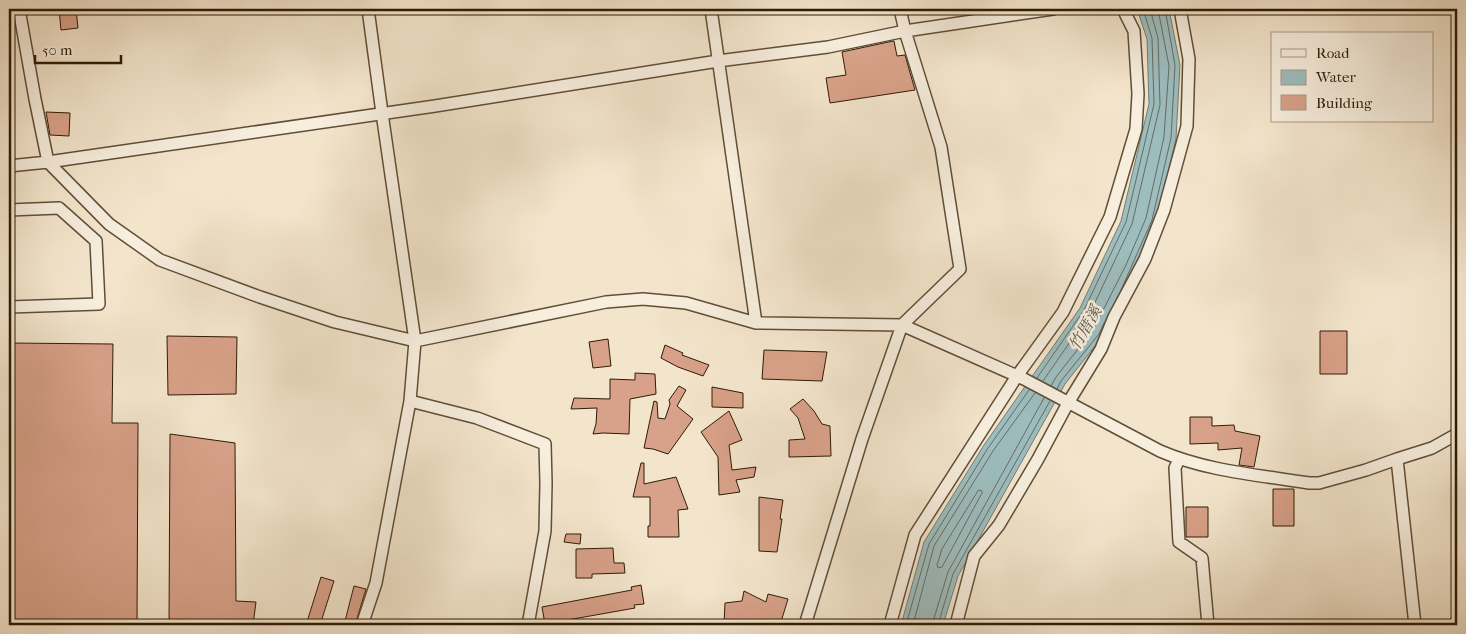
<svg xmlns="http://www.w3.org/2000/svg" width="1466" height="634" font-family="'IM FELL French Canon','Noto Serif TC',serif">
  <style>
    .water { fill: #9dbdbf; stroke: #717c75 }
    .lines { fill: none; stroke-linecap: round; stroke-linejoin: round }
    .shore { stroke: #666c62; stroke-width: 1 }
    .building { fill: #d8a189; stroke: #2f1b05 }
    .minor-casing { stroke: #604e37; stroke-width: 14 }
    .minor { stroke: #f7eede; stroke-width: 11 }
    .labels { text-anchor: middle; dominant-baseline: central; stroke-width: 5; stroke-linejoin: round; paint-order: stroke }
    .water-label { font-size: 16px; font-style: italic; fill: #565446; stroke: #f7eede }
  </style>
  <rect width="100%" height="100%" fill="#f3e5cc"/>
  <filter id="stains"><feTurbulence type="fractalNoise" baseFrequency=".004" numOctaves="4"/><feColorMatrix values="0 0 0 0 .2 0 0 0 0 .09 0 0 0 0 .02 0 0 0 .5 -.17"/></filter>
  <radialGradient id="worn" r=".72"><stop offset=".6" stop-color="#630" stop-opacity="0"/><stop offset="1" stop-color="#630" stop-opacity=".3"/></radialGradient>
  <path class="water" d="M1137,9H1169L1180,65L1176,138L1157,222L1103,336L1065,384L958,576L943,625H901L924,542L984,445L1080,308L1121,221L1149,104L1147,39Z"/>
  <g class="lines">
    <path class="shore" d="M1121,290L1152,220L1171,138L1175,65L1165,9
      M1037,378L1084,310L1126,222L1154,104L1152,38L1143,9
      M1043,381L1090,313L1132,224L1160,105L1158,38L1150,9
      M1051,386L1056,377L1093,330L1126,265L1146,218L1164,137L1169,66L1158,9
      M1057,389L1061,381L1099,334L1104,323
      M979,490L982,491V493L942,567L938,568L937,565L942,549Z
      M906,625L929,544L988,448L1029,390
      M913,625L934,546L993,451L1035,393
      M932,625L948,572L1044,398
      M938,625L953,574L1050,401"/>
  </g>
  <path class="building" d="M59,9H76L78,28L61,30Z
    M893,41H894L897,56L905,55L915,90L830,103L826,78L846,75L842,52Z
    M46,112L70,113L69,136L50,135Z
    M1320,331H1347V374H1320Z
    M167,336L237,337L236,394L168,395Z
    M608,339L611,366L593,368L589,342Z
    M9,343L113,344L112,423H138L137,625H9Z
    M665,345L683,353L682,355L709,365L703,376L678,367L661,358Z
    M764,350L827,352L822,381L762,379Z
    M635,373L655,374L656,394L630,399L629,434L603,433L593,434L596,424L597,408L571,409L574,398L610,399V379L635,380Z
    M679,386L686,390L677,406L693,419L668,454L653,449L644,448L654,401L657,402L658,418L665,419L670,404L669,400Z
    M712,387L743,393V408L712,407Z
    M803,399L814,411L822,424L830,426L831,456L789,457V440L805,439L798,418L790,409Z
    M729,411L742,440L729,445L732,470L756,467L754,477L736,480L740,492L719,495L718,457L701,432Z
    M1190,417H1212V426L1234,425L1235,431L1260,436L1254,467L1239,465L1242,448L1218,450V443L1190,444Z
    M170,434L235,443L236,601L256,602L253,625H169Z
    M641,463H644V484L676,477L688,509L678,510L679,537H648V526H650V497H633Z
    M1273,489H1294V526H1273Z
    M759,497L783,500L780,519H782L777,552L759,551Z
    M1186,507H1208V537H1186Z
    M566,534H581L580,544L564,542Z
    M613,548L614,563H624L625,573L592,574V578H576V549Z
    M321,577L334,581L320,625H306Z
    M641,585L644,604L634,605L635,608L545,624L542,607L632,590L631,587Z
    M354,586L366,589L355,625H344Z
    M744,591L766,602L768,594L788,599L780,625H724L725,603L742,601Z"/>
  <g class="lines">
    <g class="minor-casing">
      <path id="minor" d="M19,9L35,99L48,162L109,224L160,260L260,297L335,322L415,341L606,302L643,299L686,303L756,323L902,325L1024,379L1160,451C1206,471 1259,475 1309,483H1319L1366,470L1397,459L1432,448L1457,434
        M711,9L756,323
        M9,166L48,162L435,106L718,61L828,47L905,31L1053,9
        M9,210L59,208L96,241L99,304L9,307
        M410,401L477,418L545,444L546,483L545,531L528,625
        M1179,459L1175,468L1179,542L1202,558L1208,625
        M1397,459L1415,625
        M362,625L376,583L410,401L415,341L382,113L368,9
        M805,625L862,439L902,325L960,269L941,147L905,31L900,9
        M890,625L915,535L1017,376L1063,312L1110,217L1136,129L1138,94L1134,31L1123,9
        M956,625L974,556L999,525L1038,459L1068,403L1101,349L1114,317L1145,259L1164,210L1187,126L1189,59L1180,9"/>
    </g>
    <use href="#minor" class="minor"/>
  </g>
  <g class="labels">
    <g class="water-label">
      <text transform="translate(1085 328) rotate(-60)">竹厝溪</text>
    </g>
  </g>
  <rect width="1466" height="634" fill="none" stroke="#f3e5cc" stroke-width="30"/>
  <rect x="10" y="10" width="1446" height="614" fill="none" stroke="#2f1b05" stroke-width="2.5"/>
  <rect x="15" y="15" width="1436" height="604" fill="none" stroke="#2f1b05"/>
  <rect x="1271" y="32" width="162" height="90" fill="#f7eede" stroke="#a79a87"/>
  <rect x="1281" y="49" width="25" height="8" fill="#f7eede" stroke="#a79a87"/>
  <text x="1316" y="58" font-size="15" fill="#2f1b05">Road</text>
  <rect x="1281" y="70" width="25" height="15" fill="#9dbdbf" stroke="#a79a87"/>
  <text x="1316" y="82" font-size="15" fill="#2f1b05">Water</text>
  <rect x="1281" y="95" width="25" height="15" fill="#d8a189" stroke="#a79a87"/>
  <text x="1316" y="108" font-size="15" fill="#2f1b05">Building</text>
  <path d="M35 55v8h86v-8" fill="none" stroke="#2f1b05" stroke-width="2.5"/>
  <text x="42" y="55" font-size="15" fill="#2f1b05" stroke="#f7eede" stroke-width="4" paint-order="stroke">50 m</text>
  <rect width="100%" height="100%" filter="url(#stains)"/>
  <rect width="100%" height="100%" fill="url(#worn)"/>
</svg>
